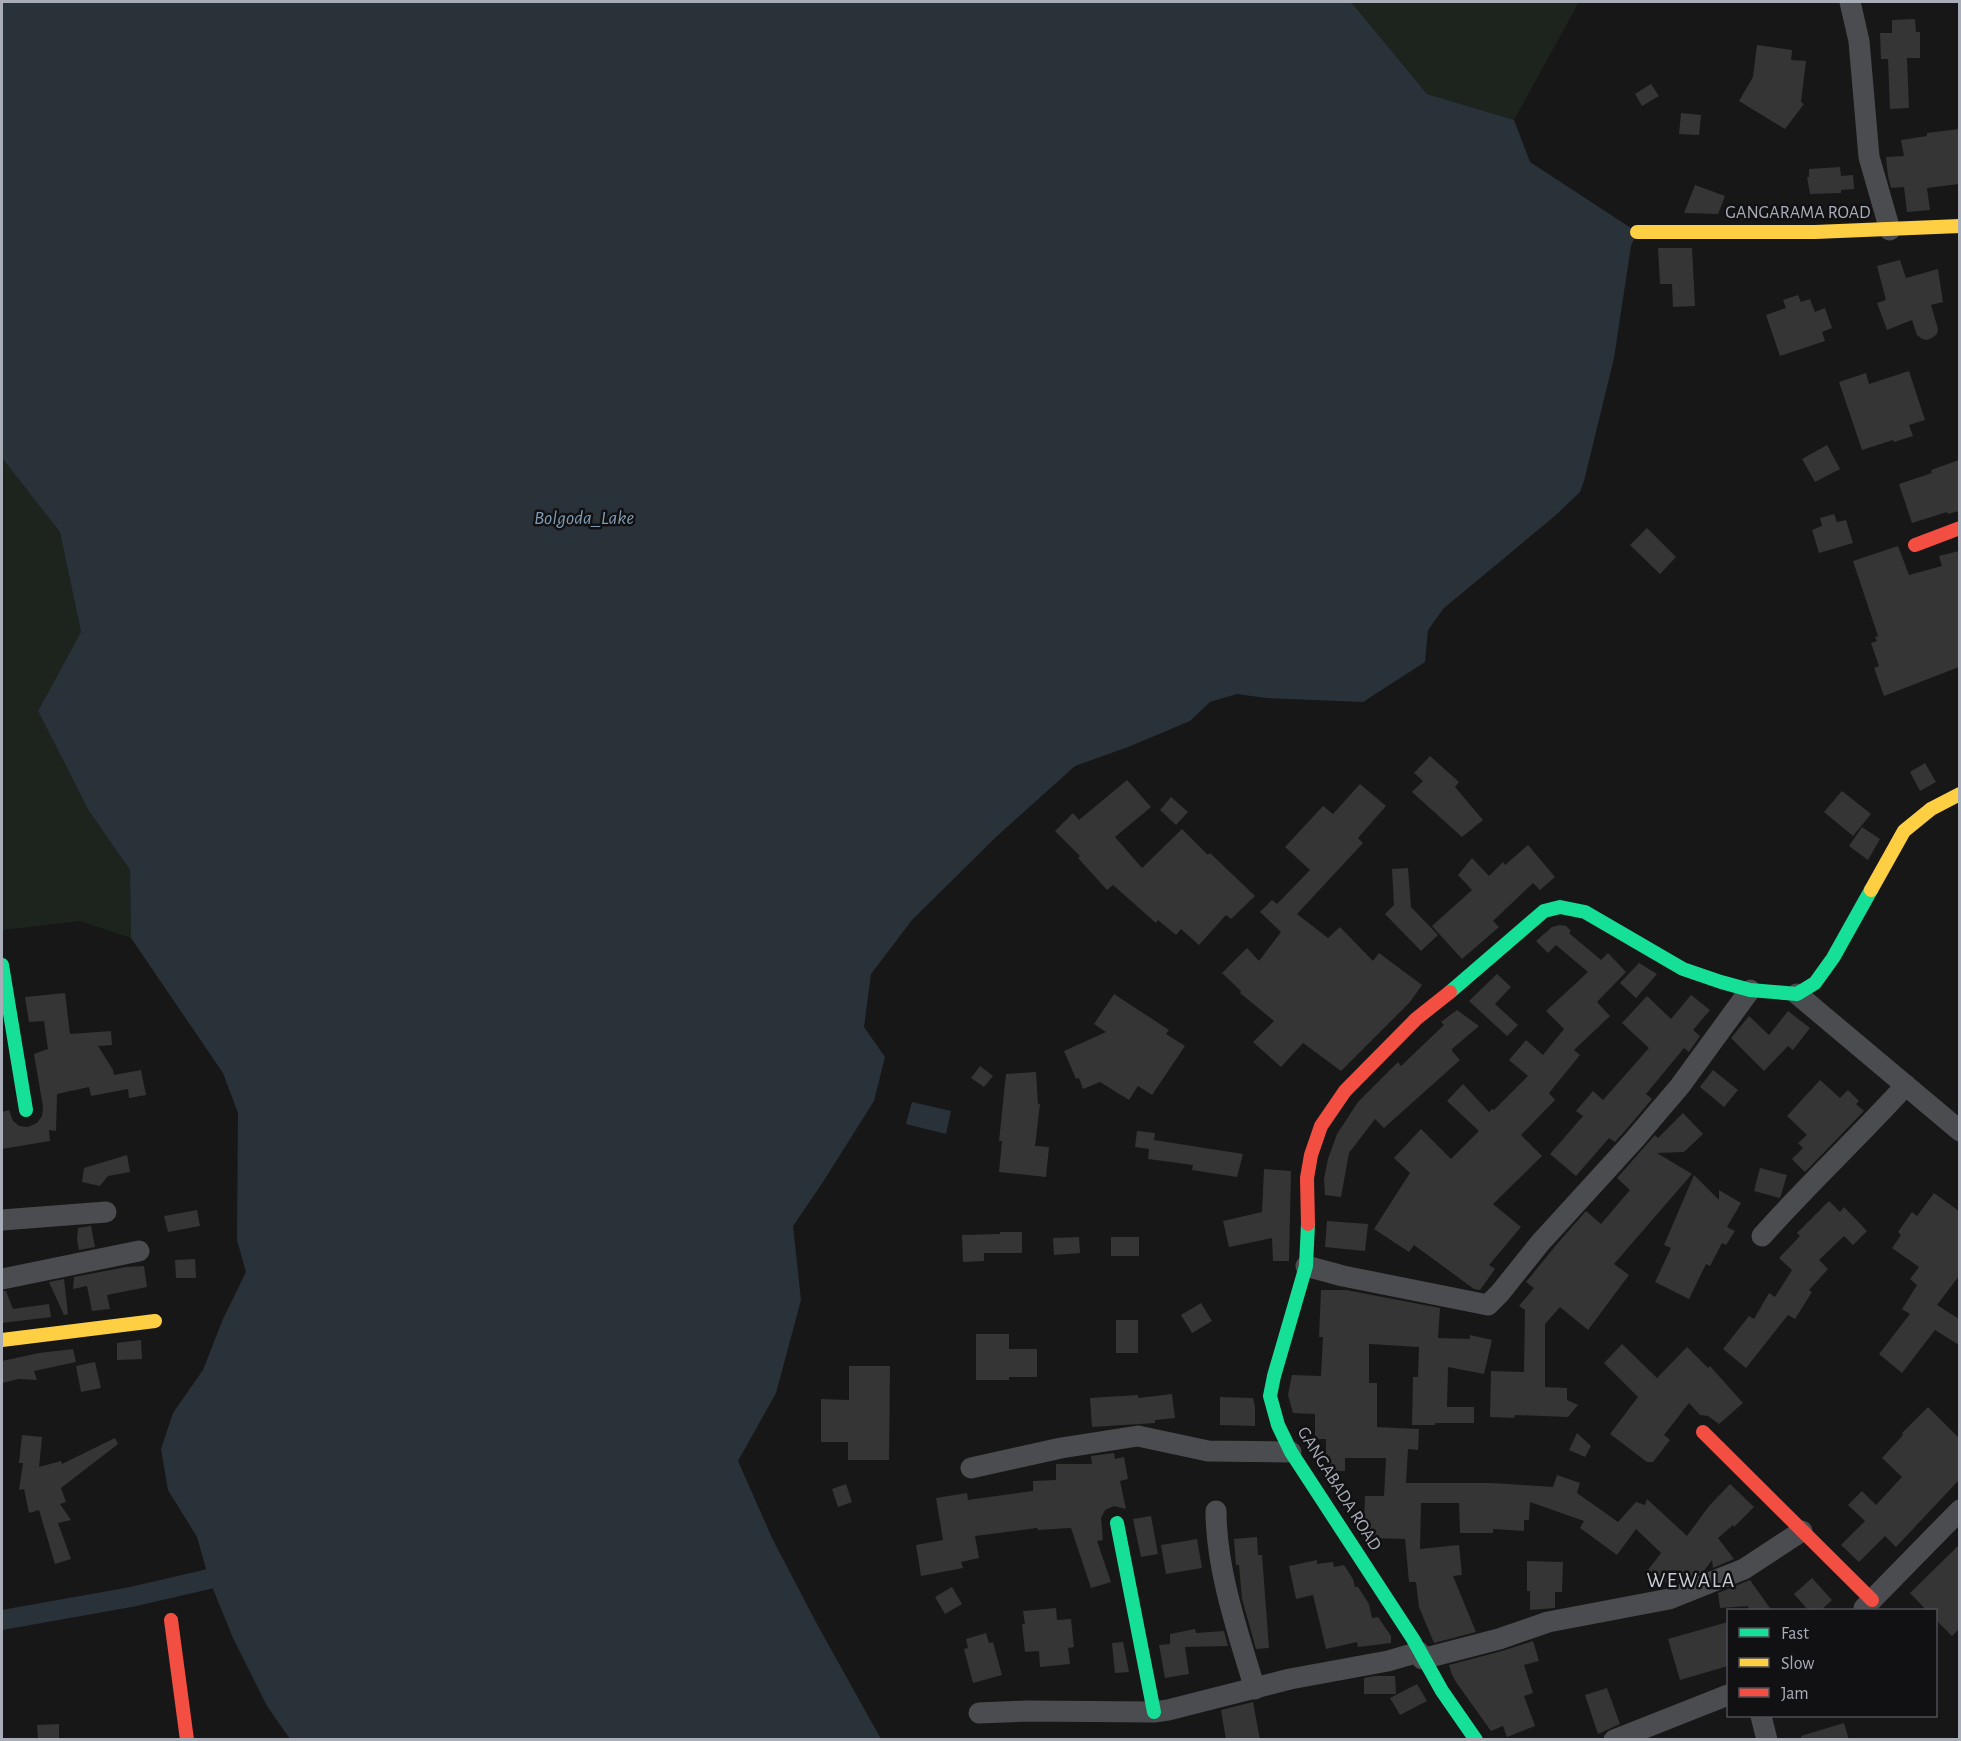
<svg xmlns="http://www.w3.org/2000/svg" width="1961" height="1741" font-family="'Alegreya Sans',sans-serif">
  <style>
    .green { fill: #1d241e }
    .water { fill: #2a3239 }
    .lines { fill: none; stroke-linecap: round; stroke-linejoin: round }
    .canal { stroke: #2a3239; stroke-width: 20 }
    .building { fill: #353536 }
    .street { stroke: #4b4c50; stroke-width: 21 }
    .fast { stroke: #16e098; stroke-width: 14 }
    .slow { stroke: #ffcf43; stroke-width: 14 }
    .jam { stroke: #f24e42; stroke-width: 14 }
    .labels { text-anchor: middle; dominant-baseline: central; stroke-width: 5; stroke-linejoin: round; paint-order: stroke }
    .street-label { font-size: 18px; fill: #a8adb8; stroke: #111113 }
    .water-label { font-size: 20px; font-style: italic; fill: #7f9bb3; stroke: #111113 }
    .quarter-label { font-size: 21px; letter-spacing: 1.5px; fill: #c9ccd4; stroke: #111113 }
  </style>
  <rect width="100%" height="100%" fill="#171717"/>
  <path class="green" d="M1351,2H1579L1514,120L1427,94Z
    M2,458L60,532L81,632L38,711L89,811L130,870L131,938L80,921L2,930Z"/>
  <path class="water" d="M2,2H1351L1427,94L1514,120L1530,162L1637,232L1631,246L1614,358L1584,481L1580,492L1556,515L1444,608L1428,630L1425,662L1363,702L1266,698L1237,694L1210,702L1190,721L1128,747L1075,766L996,837L912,920L871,974L864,1027L885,1057L874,1101L823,1182L793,1226L801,1300L776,1393L738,1461L773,1540L818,1626L881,1739H290L267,1706L233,1638L209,1579L197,1537L168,1490L161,1449L173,1413L203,1370L223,1319L246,1272L237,1240L238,1113L223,1073L131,938L130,870L89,811L38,711L81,632L60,532L2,458Z
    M912,1102L951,1111L946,1134L906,1124Z"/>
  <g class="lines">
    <path class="canal" d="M2,1620L131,1597L209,1579"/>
  </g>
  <path class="building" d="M1915,19L1916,32H1920V58H1907L1909,108L1890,109L1888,59H1881L1880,33H1892V20Z
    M1757,45L1792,50L1791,60L1806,61L1801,102L1804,104L1785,129L1739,101L1753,77Z
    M1651,84L1659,96L1642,106L1635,94Z
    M1681,113L1701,115L1699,135L1679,134Z
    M1959,129V184L1927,188L1930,210L1907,212L1904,187L1891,188L1888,176L1886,157L1904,156L1901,140L1927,136V133Z
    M1840,167L1841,176L1853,175L1854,189L1841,190V193L1810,194L1807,177H1809V169Z
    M1695,185L1725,196L1718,214L1684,213Z
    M1658,248H1692L1695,306L1673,307L1672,284H1660Z
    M1900,260L1906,278L1938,269L1943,302L1931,305L1938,329L1937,334L1932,338L1927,340L1922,339L1917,335L1912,320L1887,330L1877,303L1886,300L1877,266Z
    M1798,295L1801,302L1810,299L1815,312L1825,308L1832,328L1822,332L1825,341L1780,356L1766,315L1786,308L1783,300Z
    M1909,371L1925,420L1909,425L1913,436L1894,442L1893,440L1862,450L1839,382L1866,373L1869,384Z
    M1827,445L1840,469L1815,482L1802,459Z
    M1959,460V511L1948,514L1947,512L1912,523L1899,484L1932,473L1931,470Z
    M1834,514L1837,522L1846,520L1853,543L1819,553L1812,530L1822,526L1820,518Z
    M1647,528L1676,557L1660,574L1630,545Z
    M1898,546L1909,575L1942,566L1939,556L1959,551V667L1884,696L1874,668L1879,666L1871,643L1877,641L1875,637L1878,636L1853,561Z
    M1430,756L1459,782L1455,787L1483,820L1462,837L1412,792L1423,781L1414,773Z
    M1925,763L1936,782L1920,791L1910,772Z
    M1127,780L1151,807L1115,837L1142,868L1182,829L1208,855L1210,853L1255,896L1231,919L1226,915L1199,945L1181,929L1176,935L1158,920L1156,923L1113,885L1107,890L1078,858L1080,856L1055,831L1073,813L1079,820Z
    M1360,784L1386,806L1358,838L1363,843L1297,914L1328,938L1340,927L1373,961L1379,953L1422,985L1410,1002L1341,1071L1303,1043L1281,1067L1253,1042L1274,1021L1240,993L1241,991L1222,973L1247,948L1259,961L1281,932L1260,912L1272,900L1277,904L1310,870L1285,847L1323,806L1333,814Z
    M1842,791L1871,814L1853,836L1824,812Z
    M1171,797L1188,812L1176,825L1160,810Z
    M1862,827L1880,839L1868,860L1849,846Z
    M1528,845L1555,877L1540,890L1533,883L1493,921L1499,927L1462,959L1432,926L1472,890L1458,875L1472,858L1489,876L1503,862L1505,865Z
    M1408,868L1411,907L1438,935L1421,951L1385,914L1394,905L1392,869Z
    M1560,925L1566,926L1571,931L1569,933L1601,960L1608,953L1626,972L1597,1002L1610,1016L1574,1050L1580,1055L1549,1093L1555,1100L1521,1135L1542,1156L1493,1204L1521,1227L1489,1265L1495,1269L1480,1290L1474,1289L1414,1245L1409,1252L1374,1229L1410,1173L1394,1158L1421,1129L1451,1159L1479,1131L1447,1101L1463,1084L1489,1112L1492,1109L1494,1110L1528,1076L1509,1060L1526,1040L1543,1055L1564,1029L1546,1011L1588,972L1556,945L1548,953L1536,941L1552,927Z
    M1639,963L1657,974L1636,998L1620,983Z
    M1497,974L1511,987L1495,1004L1518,1025L1507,1036L1469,1001Z
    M65,993L70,1034L111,1031L112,1045L98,1046L113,1070L114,1075L141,1070L146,1095L129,1098L128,1089L91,1096L89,1087L57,1094L56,1131L49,1130L50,1141L2,1149V1112L9,1110L13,1121L19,1126L28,1127L37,1123L42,1116L43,1107L34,1054L48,1049L44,1021L29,1022L25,997Z
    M1114,994L1169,1030L1166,1034L1185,1046L1152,1095L1138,1086L1129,1100L1100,1082L1083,1089L1079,1078L1076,1079L1064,1051L1106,1032L1094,1024Z
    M1691,995L1710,1010L1693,1030L1700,1036L1689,1052L1684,1048L1646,1094L1652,1099L1624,1132L1615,1142L1609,1138L1576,1176L1550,1154L1583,1116L1576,1111L1593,1091L1603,1100L1649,1048L1622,1023L1647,996L1671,1019Z
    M1457,1010L1479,1026L1452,1049V1051L1460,1060L1384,1128L1375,1119L1349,1153L1341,1197L1325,1195L1324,1179L1328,1159L1337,1134L1358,1102L1398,1062L1401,1066L1444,1025L1441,1022Z
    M1788,1011L1810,1028L1793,1050L1788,1046L1764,1071L1731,1038L1749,1016L1769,1035Z
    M980,1066L993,1076L984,1087L971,1078Z
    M1713,1070L1738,1090L1724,1107L1700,1087Z
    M1036,1072L1038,1104H1040L1035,1146L1049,1147L1046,1177L999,1172L1002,1141H999L1006,1074Z
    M1820,1080L1840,1098L1848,1090L1859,1101L1856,1104L1864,1111L1805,1172L1792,1159L1803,1148L1798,1143L1807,1135L1787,1116Z
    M1683,1113L1703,1134L1684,1152L1657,1153L1692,1174L1614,1264L1629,1275L1588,1330L1560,1307L1545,1324V1387L1567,1388V1400L1578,1405L1568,1417L1515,1415L1514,1418L1490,1417L1491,1371L1524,1372L1525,1310L1519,1306L1534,1288L1526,1282L1557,1244L1586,1211L1601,1224L1630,1190L1617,1178L1655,1135L1658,1138Z
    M1137,1131L1155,1133L1154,1140L1243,1154L1237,1177L1192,1170L1193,1165L1148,1159L1149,1149L1135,1147Z
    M127,1155L130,1172L108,1176L100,1186L82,1182L84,1168Z
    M1760,1168L1787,1175L1780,1198L1754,1191Z
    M1264,1169L1291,1171L1289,1261H1273L1272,1238L1229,1247L1223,1221L1262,1212Z
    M1694,1175L1719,1200V1190L1741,1203L1727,1227L1735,1231L1726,1245L1722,1243L1710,1266L1706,1264L1689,1299L1655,1282L1671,1248L1664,1245Z
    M1934,1193L1959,1211V1276L1937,1305L1959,1319V1345L1935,1330L1902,1373L1879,1354L1910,1314L1902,1309L1917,1285L1910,1279L1919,1267L1892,1248L1901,1235L1898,1232L1912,1212L1917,1216Z
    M1829,1201L1840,1212L1844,1207L1867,1231L1853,1245L1844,1236L1819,1260L1828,1269L1809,1290L1812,1292L1795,1319L1788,1315L1746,1368L1723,1349L1749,1316L1754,1319L1769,1293L1775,1297L1792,1270L1779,1258L1800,1236L1797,1233Z
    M197,1210L200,1226L168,1232L164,1216Z
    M1327,1221L1368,1224L1365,1251L1325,1247Z
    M91,1226L95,1247L79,1250L77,1240L78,1228Z
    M1000,1232H1022V1253H984V1261L963,1262L962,1235L1000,1234Z
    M1079,1237L1080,1253L1054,1255L1053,1238Z
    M1111,1237H1139V1256H1111Z
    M195,1259L196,1278H176L175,1260Z
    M144,1266L147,1287L107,1295L110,1309L92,1311L87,1286L73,1289L74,1277L126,1267Z
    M64,1279L68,1314L64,1315L49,1282Z
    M1321,1290H1346L1440,1308L1438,1338L1470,1339V1335L1492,1340L1484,1374L1448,1367L1447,1407H1474V1423H1435V1425H1412L1413,1377H1418L1419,1347L1369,1344V1383H1377V1427L1419,1429L1418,1450L1408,1449L1406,1483H1492L1553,1487L1557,1475L1580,1483L1577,1493L1618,1522L1636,1502L1645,1505L1647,1499L1687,1536L1709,1506L1730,1484L1754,1507L1734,1527L1733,1525L1718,1538L1734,1559L1713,1568L1712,1560L1703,1572L1669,1585L1648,1570L1661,1553L1636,1529L1617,1555L1580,1528L1584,1521L1530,1502L1529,1520H1524V1531L1493,1529V1533H1460L1459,1503H1421L1420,1549L1459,1545L1462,1575L1453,1576L1476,1632L1434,1643L1419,1607L1416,1582H1409L1405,1539L1369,1538L1370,1524H1364L1365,1496H1384L1386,1458H1345V1471H1326V1439H1315V1414L1293,1413L1288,1395L1292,1375L1321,1376L1323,1337H1319Z
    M2,1291H6L13,1309L49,1304L51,1317L2,1323Z
    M1201,1303L1212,1321L1192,1333L1181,1315Z
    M1116,1320H1138V1353H1116Z
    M976,1334H1009V1349H1037V1377H1009V1380H976Z
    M141,1340L142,1359L117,1360V1343Z
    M1622,1344L1657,1378L1687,1347L1708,1368L1710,1366L1743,1403L1719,1424L1708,1416L1700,1415L1689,1403L1664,1435L1670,1440L1653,1462H1647L1610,1434L1638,1397L1604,1363Z
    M73,1349L76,1362L34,1371L37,1380L19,1379L2,1383V1361L39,1353Z
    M95,1362L101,1388L81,1392L76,1366Z
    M849,1366H890L889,1460H848V1442H821V1399L849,1400Z
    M1172,1394L1175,1418L1155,1420V1423L1092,1427L1090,1398L1138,1395V1398Z
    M1220,1397L1253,1398L1255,1407V1426L1220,1425Z
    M1928,1407L1959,1438V1480L1896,1547L1885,1536L1859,1562L1841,1545L1865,1521L1848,1505L1862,1491L1876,1505L1902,1477L1882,1458L1903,1435L1902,1433Z
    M1577,1433L1591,1446L1585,1457L1569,1450Z
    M22,1435L42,1437L39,1467L61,1461L62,1464L115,1438L118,1444L61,1488L66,1502L60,1504L71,1520L58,1523L71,1559L55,1564L39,1510L29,1513L24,1489L19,1490L23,1463H19Z
    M1114,1453L1115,1459L1124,1457L1128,1479L1120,1481L1126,1509L1114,1506L1105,1510L1101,1518L1103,1540L1097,1541L1111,1582L1091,1588L1071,1528L1038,1530L1037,1528L975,1536L979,1558L961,1562L963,1568L921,1576L916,1545L943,1540L936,1498L967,1493L968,1500L1033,1491V1481L1056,1480V1464H1092L1091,1456Z
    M846,1484L852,1502L838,1507L832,1489Z
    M1151,1516L1158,1554L1141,1557L1133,1519Z
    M1257,1537L1258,1555H1262L1269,1648L1256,1649L1242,1599L1239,1565H1236L1234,1539Z
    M1197,1539L1202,1568L1166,1574L1161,1545Z
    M1959,1545V1629L1952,1636L1935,1619V1611H1927L1910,1593Z
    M1317,1560V1564L1333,1562L1334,1567L1344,1565L1353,1579L1355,1587H1358L1369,1604L1372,1618L1378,1617L1391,1636V1643L1358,1647L1357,1642L1326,1649L1313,1595L1296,1599L1289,1566Z
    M1527,1561L1563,1562L1562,1592H1555V1608L1530,1610V1591H1527Z
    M1812,1578L1832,1600L1820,1611H1809L1794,1594Z
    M1750,1580L1772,1611H1749L1748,1606L1720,1608L1718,1593Z
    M952,1587L962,1604L945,1614L935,1597Z
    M1056,1608L1057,1620L1071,1619L1074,1647L1068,1648L1070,1664L1040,1667L1039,1651L1025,1652L1022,1624H1025L1023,1611Z
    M1728,1622V1666L1680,1680L1668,1639Z
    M1195,1629L1196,1633L1224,1631L1228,1646L1185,1647L1189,1674L1165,1678L1159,1645L1170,1644V1634Z
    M986,1633L989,1643L993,1642L1002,1675L973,1683L964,1649L968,1648L966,1639Z
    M1533,1641L1539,1661L1524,1665L1533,1693L1524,1696L1535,1726L1507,1737L1503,1726L1491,1731L1456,1682L1452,1675L1449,1665L1502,1651Z
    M1123,1642L1129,1672L1115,1673L1112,1643Z
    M1375,1676H1395L1396,1694H1364V1678Z
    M1417,1684L1427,1701L1400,1715L1390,1698Z
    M1607,1688L1620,1724L1598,1734L1585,1695Z
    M1253,1702L1260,1740H1226L1221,1710Z
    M1844,1723L1849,1740H1802L1801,1736Z
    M59,1724V1740H38L37,1725Z"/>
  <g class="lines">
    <path class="street" d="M1850,2L1859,41L1869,157L1890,230
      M1797,994L1960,1131
      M2,1220L106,1212
      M1762,1236C1808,1184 1859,1137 1906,1085
      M1306,1266L1343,1276L1488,1305L1500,1293L1540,1243L1634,1140L1680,1086L1750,990
      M2,1279L139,1251
      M971,1468L1061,1448L1138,1436L1208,1451L1291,1452
      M1216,1511C1216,1569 1238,1633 1255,1689
      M1864,1608L1960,1510
      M1422,1659L1499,1639L1548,1622L1669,1599L1744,1569L1802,1531
      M979,1713L1027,1711L1154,1712L1168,1710L1290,1679L1388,1661L1419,1652
      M1761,1716L1767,1740
      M1614,1740L1728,1695"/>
    <path class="fast" d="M2,965L26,1110
      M1450,992L1544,911L1560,907L1585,912L1683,969L1721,982L1750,990L1797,994L1815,983L1833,958L1871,890
      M1308,1224L1306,1266L1274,1376L1270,1396L1278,1425L1291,1452L1413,1639L1442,1691L1476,1740
      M1117,1523L1154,1712"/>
    <path class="slow" d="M1637,232H1815L1960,226
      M1871,890L1904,831L1931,809L1960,794
      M2,1340L155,1321"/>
    <path class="jam" d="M1915,545L1960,528
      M1308,1224L1307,1178L1311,1155L1321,1126L1345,1091L1416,1019L1450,992
      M1703,1432L1872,1600
      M171,1620L187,1740"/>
  </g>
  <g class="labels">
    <g class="street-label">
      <text x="1798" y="213">GANGARAMA ROAD</text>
      <text transform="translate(1339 1489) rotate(58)">GANGABADA ROAD</text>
    </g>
    <g class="water-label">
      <text x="584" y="518">Bolgoda_Lake</text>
    </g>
    <g class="quarter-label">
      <text x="1691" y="1580">WEWALA</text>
    </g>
  </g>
  <rect width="1961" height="1741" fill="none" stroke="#a8adb8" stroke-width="6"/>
  <rect x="1727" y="1609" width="210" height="108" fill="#111113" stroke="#4d4f55" stroke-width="1.5"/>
  <rect x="1739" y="1628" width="30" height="9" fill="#16e098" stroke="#4d4f55" stroke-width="1.5"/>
  <text x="1781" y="1639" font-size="18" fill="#a8adb8">Fast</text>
  <rect x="1739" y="1658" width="30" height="9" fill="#ffcf43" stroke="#4d4f55" stroke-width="1.5"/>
  <text x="1781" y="1669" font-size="18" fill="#a8adb8">Slow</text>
  <rect x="1739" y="1688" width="30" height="9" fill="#f24e42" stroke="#4d4f55" stroke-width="1.5"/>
  <text x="1781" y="1699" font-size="18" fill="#a8adb8">Jam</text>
</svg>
